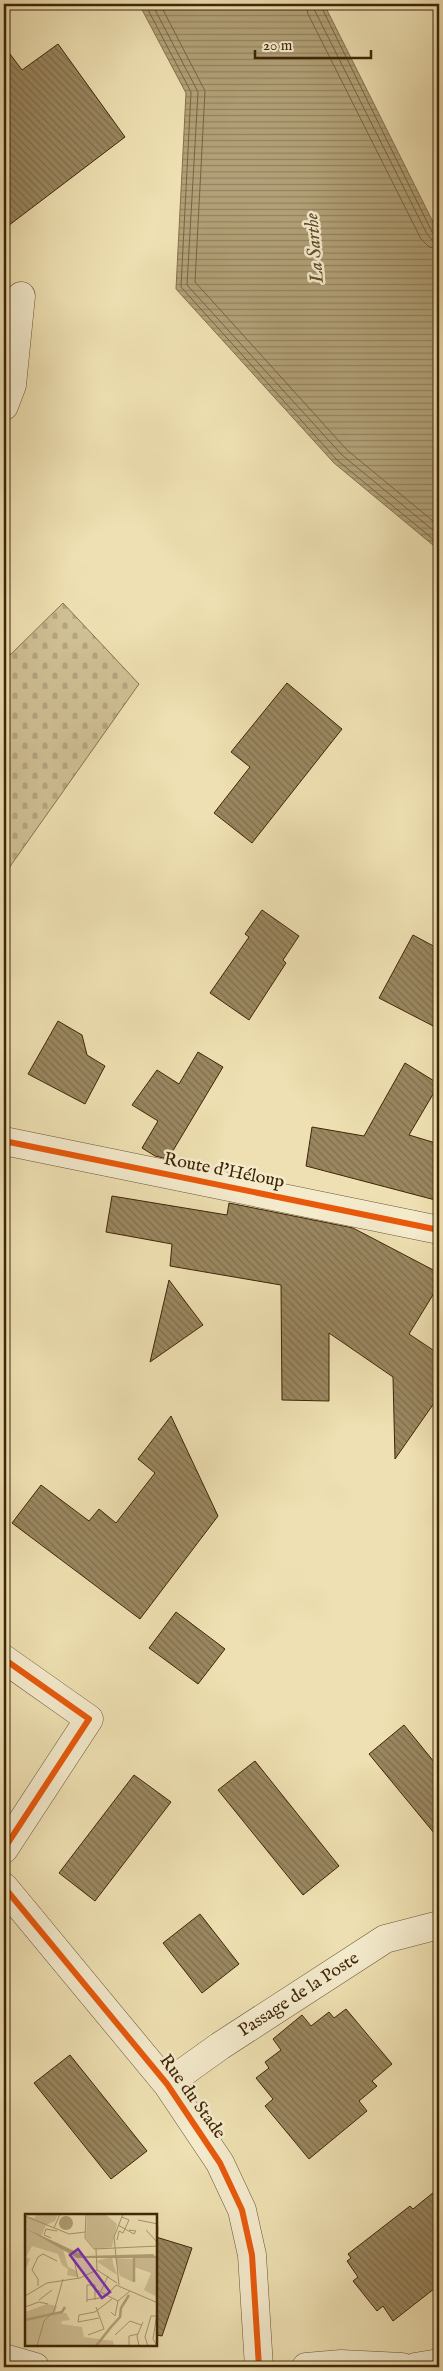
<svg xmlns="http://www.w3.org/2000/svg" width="443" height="2371" font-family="'IM FELL English',serif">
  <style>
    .cemetery { fill: url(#cemetery-stones); stroke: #88734e }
    .water { fill: url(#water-rules); stroke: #84704b }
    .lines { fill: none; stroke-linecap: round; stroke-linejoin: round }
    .shore { stroke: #786440; stroke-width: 1 }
    .building { fill: url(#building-back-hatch); stroke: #3f2607 }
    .minor-casing { stroke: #6b5432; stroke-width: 29 }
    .minor { stroke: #f4ebcd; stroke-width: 28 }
    .cycleway-casing { stroke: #f4ebcd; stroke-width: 9 }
    .cycleway { stroke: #e8590c; stroke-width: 6 }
    .labels { text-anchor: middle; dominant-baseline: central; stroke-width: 5; stroke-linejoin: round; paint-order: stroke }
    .street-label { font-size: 18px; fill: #3f2607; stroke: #f4ebcd }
    .water-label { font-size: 19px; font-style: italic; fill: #624b29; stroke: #f4ebcd }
    .inset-river { fill: none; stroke: #b2a178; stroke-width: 2.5 }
    .inset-road { fill: none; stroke: #a8966e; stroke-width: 1 }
    .view { fill: #7b2cbf; fill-opacity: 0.15; stroke: #7b2cbf; stroke-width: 2.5 }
    .inset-edge { fill: none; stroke: #3f2607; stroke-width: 2.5 }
  </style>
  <defs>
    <pattern id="cemetery-stones" width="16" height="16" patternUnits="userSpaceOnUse" patternTransform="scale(1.25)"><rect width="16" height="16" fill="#d0c095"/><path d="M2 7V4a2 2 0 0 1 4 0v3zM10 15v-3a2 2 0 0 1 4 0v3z" fill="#b4a57f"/></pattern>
    <pattern id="water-rules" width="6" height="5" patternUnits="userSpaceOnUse" patternTransform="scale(1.25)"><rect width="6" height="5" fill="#b2a178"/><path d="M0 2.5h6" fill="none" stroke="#928360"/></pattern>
    <pattern id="building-back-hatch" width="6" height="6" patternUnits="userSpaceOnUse" patternTransform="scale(1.25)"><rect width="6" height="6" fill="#9a8760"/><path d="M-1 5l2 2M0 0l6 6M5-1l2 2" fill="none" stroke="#7f6e4d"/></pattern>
  </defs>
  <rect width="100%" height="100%" fill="#eee0b2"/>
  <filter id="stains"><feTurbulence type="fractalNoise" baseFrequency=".004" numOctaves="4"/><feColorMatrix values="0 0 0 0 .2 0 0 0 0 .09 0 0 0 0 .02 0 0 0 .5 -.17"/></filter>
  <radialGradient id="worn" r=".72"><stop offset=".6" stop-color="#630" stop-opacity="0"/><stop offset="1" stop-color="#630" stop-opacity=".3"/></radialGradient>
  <path class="cemetery" d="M63,603L139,684L4,875V661Z"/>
  <path class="water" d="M139,4H324L439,234V550L334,463L176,289L186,93Z"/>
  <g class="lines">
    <path class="shore" d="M145,4L191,92L181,287L337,460L439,544
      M152,4L198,92L187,285L342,455L439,535
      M160,4L205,91L195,282L347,450L439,526
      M306,4L308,14L421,239L429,247L439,249
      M313,4L315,11L427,234L432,240L439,241
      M320,4L432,232L439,235"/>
  </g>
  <path class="building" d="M58,44L125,137L4,229V46L22,70Z
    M287,683L342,729L252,843L214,813L250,767L231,752Z
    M262,910L299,936L283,960L286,963L249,1020L210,993L249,937L245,934Z
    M413,935L439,949V1029L379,998Z
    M58,1021L82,1035L87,1055L105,1066L85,1104L28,1074Z
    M198,1052L223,1067L168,1159L155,1156L142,1148L158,1121L132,1105L157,1070L179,1084Z
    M405,1063L439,1084L409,1135L439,1144V1201L306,1166L312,1127L364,1136Z
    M112,1196L227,1215L229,1203L353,1228L439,1273V1285L409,1334L439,1354V1396L395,1459L393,1377L329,1333V1401L282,1400L281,1285L170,1266L172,1244L106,1232Z
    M169,1280L203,1325L150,1362Z
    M171,1416L218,1516L140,1619L12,1523L41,1485L89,1521L99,1509L116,1523L155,1473L138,1459Z
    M176,1612L225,1649L198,1684L149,1648Z
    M404,1725L439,1768V1839L369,1754Z
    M255,1761L339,1866L303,1895L218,1790Z
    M134,1775L171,1802L95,1901L59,1873Z
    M200,1914L239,1964L202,1993L163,1943Z
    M346,2009L392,2064L372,2081L377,2086L359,2101L367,2111L309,2159L265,2106L273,2099L256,2078L269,2068L265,2062L281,2050L273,2039L302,2015L311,2026L329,2012L334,2018Z
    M70,2055L147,2151L111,2179L34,2083Z
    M439,2188V2285L393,2321L383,2306L377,2311L353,2281L358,2277L347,2261L351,2258L348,2254L410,2206L413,2209Z
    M156,2237L192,2248L162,2336L156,2335Z"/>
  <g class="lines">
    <g class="minor-casing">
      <path id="minor" d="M4,406L12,385L21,296
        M4,1141L439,1230
        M4,1659L89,1719L4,1849
        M4,1887L167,2084L220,2163L242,2210L252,2255L259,2367
        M167,2084L220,2046L385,1939L439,1925
        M4,2358L35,2367
        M306,2367L341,2364L402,2367
        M415,2367L439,2363"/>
    </g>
    <use href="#minor" class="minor"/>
    <g class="cycleway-casing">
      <path id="cycleway" d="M4,1141L439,1230
        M4,1659L89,1719L4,1849
        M4,1887L167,2084L220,2163L242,2210L252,2255L259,2367"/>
    </g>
    <use href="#cycleway" class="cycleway"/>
  </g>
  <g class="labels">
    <g class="street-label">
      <text transform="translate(224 1171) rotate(11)">Route d'Héloup</text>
      <text transform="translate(299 1995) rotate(-33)">Passage de la Poste</text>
      <text transform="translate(192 2097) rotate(54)">Rue du Stade</text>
    </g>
    <g class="water-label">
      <text transform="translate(315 248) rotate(-95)">La Sarthe</text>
    </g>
  </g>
  <g transform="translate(25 2214)">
    <rect width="132" height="132" fill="#eee0b2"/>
    <path d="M11,0H33L30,7L21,11L16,23L38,35L43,53L52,57V63L42,61L43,55L37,51L33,40L7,32L1,43L5,45L0,57V2L10,4ZM62,0H80L92,10L87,33L70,35L61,24ZM132,42V83L119,76L126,59L109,53L108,44ZM87,43L88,49L92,61L71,47ZM22,90L32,92L30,99H41L45,106L37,107L36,110L57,113L59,123L88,127L89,132H0V98Z" fill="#d0c095"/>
    <path d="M19,105L13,123L4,120L6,110Z" fill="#d0c095"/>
    <path d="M90,44L108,45V68L95,62Z" fill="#d0c095"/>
    <path d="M34 9a7 7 0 1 1 14 0a7 7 0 1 1-14 0ZM0,14L60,42L128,40L132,44H52Z" fill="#b2a178"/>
    <path class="inset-river" d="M109,68V44M0,106L37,98L40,93M86,113L95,103L96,94L104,81M71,132L86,113"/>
    <path class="inset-road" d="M61,0L60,24L69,35L133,32M0,2L44,20L60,18M113,6L133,10M93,11L109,20L111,17L104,16M29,14L35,0M121,16L132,28M26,24L19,21L21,15L32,17M92,26L94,17L98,19L104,6L97,3M132,32L133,13M71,35L72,56M49,46L53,64M72,56L92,69M91,71L133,89M94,71L89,23L98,0M13,72V65L7,56L13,43L18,40L32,47M70,75L93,87L105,77M76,77L83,62M0,82L22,69L55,64L72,56M14,86L27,76M62,86L80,83L91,71M62,88V71H70V86M0,93L14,88L23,90M86,98L90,102L93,87M74,104L53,108L54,101L70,98L87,85M63,121L79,115L71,93M90,121L105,107L116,111M12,132L19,107L29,97L38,65M104,132V122L113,120M114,132L112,122L118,108M123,132L120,123L126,102H131M132,132L128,125L133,93"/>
    <path class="view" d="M53,35L85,78L77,84L45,41Z"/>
    <rect width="132" height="132" class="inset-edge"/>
  </g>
  <rect width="443" height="2371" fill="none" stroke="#eee0b2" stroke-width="20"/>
  <rect x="5" y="5" width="433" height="2361" fill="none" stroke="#3f2607" stroke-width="2.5"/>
  <rect x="10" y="10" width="423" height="2351" fill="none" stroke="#3f2607"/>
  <path d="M255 50v8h116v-8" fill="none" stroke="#3f2607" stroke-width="2.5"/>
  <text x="263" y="50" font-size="15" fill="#3f2607" stroke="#f4ebcd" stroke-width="4" paint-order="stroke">20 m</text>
  <rect width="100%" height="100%" filter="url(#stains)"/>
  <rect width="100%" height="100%" fill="url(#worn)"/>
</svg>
